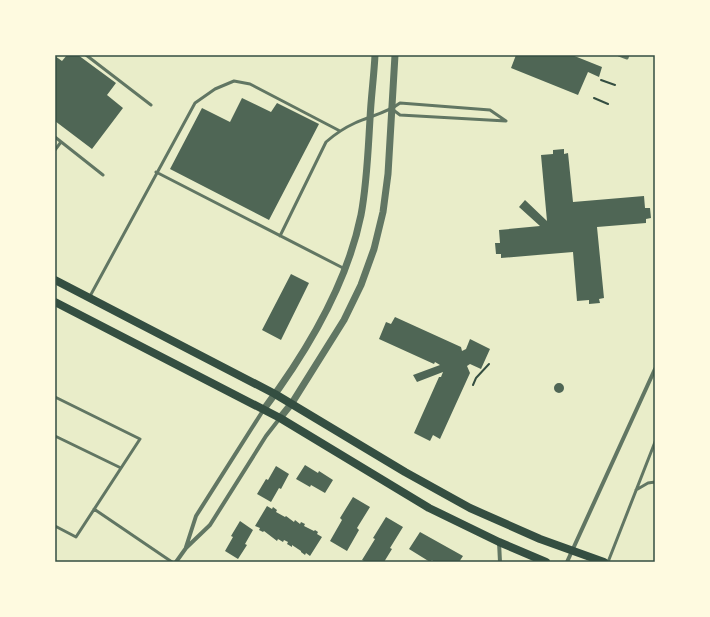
<svg xmlns="http://www.w3.org/2000/svg" width="710" height="617" font-family="'Titillium Web',sans-serif">
  <style>
    .building { fill: #4f6655 }
    .lines { fill: none; stroke-linecap: round; stroke-linejoin: round }
    .path { stroke: #344e41; stroke-width: 2 }
    .service { stroke: #617663; stroke-width: 3 }
    .minor { stroke: #617663; stroke-width: 4 }
    .tertiary { stroke: #617663; stroke-width: 7 }
    .secondary { stroke: #344e41; stroke-width: 8 }
    .neatline { fill: none; stroke: #344e41; stroke-width: 1.5 }
  </style>
  <rect width="100%" height="100%" fill="#e9edc9"/>
  <path class="building" d="M67,55H78L116,83L107,95L123,108L92,149L55,121V56L62,61Z
    M516,55H572L602,67L599,77L588,72L578,95L511,68Z
    M242,98L271,112L277,103L319,124L269,220L170,169L202,108L230,122Z
    M564,149V154L568,153L573,202L644,196L645,208H650L651,218L646,219V223L597,227L604,298L599,299L600,303L589,304V300L577,301L573,252L501,258V254H496L495,243H500L499,230L540,226L519,207L525,200L547,221L541,155L553,154V150Z
    M291,274L309,283L281,340L262,330Z
    M395,317L461,347L462,351L466,349L470,339L490,349L481,369L470,364L467,366L470,373L440,439L433,435L430,441L414,433L439,377H441L443,372L417,382L413,375L440,365L435,362L434,364L379,339L386,322L391,324Z
    M554 388a5 5 0 1 1 10 0a5 5 0 1 1-10 0Z
    M305,465L318,473L319,471L333,480L325,493L311,485L310,487L296,479Z
    M276,466L289,474L281,489L279,488L271,502L257,494L266,479L268,480Z
    M353,497L370,507L357,528L359,530L347,551L330,541L342,520L340,518Z
    M267,506L272,509L273,507L277,510L276,512L285,517L286,516L294,522L295,520L300,524L301,522L305,524L304,526L314,531L315,530L318,532L317,534L322,537L310,556L306,553L305,555L301,552V551L292,545V547L287,544L288,542L284,540L283,542L278,539L277,541L264,531L263,532L259,530L260,528L255,526Z
    M386,517L403,527L390,548L392,549L384,562H366L362,560L375,539L373,538Z
    M240,521L253,530L245,544L247,545L238,559L225,551L233,537L231,536Z
    M420,532L463,556L459,562H434L432,560L430,562L409,549Z"/>
  <g class="lines">
    <path class="path" d="M601,80L615,85
      M594,98L608,104
      M473,385L476,378L489,364"/>
    <path class="service" d="M86,55L151,105
      M619,55L627,58L628,55
      M392,109L400,115L506,121
      M55,137L103,175
      M55,150L61,142
      M156,172L345,269
      M280,236L326,142C335,134 344,128 355,123C370,116 387,113 400,103L490,110L506,121
      M89,298L195,103L215,89L234,81L250,84L340,131
      M55,397L140,439L76,537L55,526
      M55,436L121,468
      M636,490L648,483L655,482
      M94,509L172,562
      M608,562L655,442"/>
    <path class="minor" d="M499,542L500,562
      M186,547L196,516L264,409
      M176,562L186,548L210,525L266,436L280,418
      M567,562L655,369"/>
    <path class="tertiary" d="M264,409C306,353 347,284 361,215C367,183 368,151 370,119C371,97 374,76 375,55
      M280,418L292,403L344,320L361,285L374,249L383,212L388,174L395,55"/>
    <path class="secondary" d="M55,280L275,394L405,472L470,508L540,539L604,562
      M55,302L280,418L429,508L499,542L546,562"/>
  </g>
  <rect width="710" height="617" fill="none" stroke="#fefae0" stroke-width="112"/>
  <rect x="56" y="56" width="598" height="505" class="neatline"/>
</svg>
